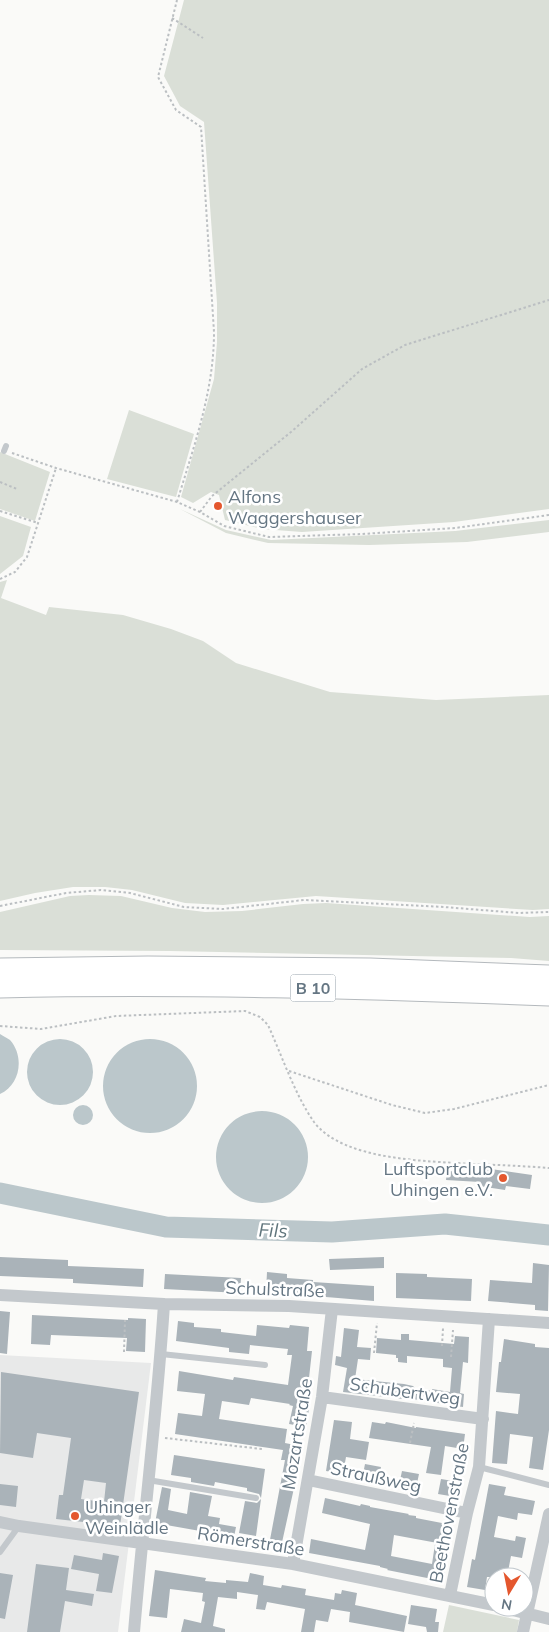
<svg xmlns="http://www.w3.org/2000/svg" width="549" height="1632" font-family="Mulish,sans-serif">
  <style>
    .built { fill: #e8e9e9 }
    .green { fill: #dadfd7 }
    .water { fill: #bbc7cb }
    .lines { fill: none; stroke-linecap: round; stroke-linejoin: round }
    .river { stroke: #bbc7cb; stroke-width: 21 }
    .building { fill: #aab3b9; fill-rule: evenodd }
    .trunk-casing { stroke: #b4b9bd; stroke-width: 23 }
    .path { stroke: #bbbfc2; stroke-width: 2; stroke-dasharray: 2.5 2.5; stroke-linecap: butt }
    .service { stroke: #c3c8cc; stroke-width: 6 }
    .minor { stroke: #c3c8cc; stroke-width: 12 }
    .trunk { stroke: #fff; stroke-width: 21 }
    .poi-dot { fill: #e4572e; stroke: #fff; stroke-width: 2 }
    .labels { text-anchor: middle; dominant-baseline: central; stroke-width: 5; stroke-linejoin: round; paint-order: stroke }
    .shield { fill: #fff; stroke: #939fa8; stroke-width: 1 }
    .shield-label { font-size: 16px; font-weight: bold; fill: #657683 }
    .poi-label { font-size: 18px; fill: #657683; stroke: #fff; text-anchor: start }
    .street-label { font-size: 18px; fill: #657683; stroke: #fff }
    .water-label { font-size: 19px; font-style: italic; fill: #60757c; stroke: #fff }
  </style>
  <rect width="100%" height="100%" fill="#fafaf8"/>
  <path class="built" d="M0,1355L151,1363L118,1632H0Z"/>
  <path class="green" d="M184,0H549V509L454,522L302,532L262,529L225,520L219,495L211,492L193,503L181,497L214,379L217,342V303L204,122L180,106L164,76Z
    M129,410L194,434L176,497L107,479Z
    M0,452L50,472L35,521L0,509Z
    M180,509L226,530L271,540L455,531L549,520V532L467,542L369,545L268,543L226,533Z
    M0,516L31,527L23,556L0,574Z
    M7,580L1,598L46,615L49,607L123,615L171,629L203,641L236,663L330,692L436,700L549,695V909L533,910L316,896L223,905L185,903L132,890L105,887H73L35,893L0,901V582Z
    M89,895L121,896L172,908L205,912L242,911L303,904L326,903L530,917L549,916V961L511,958L170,951L0,950V912L70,896Z
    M449,1605L519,1620L517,1632H443Z"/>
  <path class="water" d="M0,1034C3,1036 7,1038 10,1040C25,1057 20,1085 0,1094Z
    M103 1086a47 47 0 1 1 94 0a47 47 0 1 1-94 0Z
    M27 1072a33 33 0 1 1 66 0a33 33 0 1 1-66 0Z
    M73 1115a10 10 0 1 1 20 0a10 10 0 1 1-20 0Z
    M216 1157a46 46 0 1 1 92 0a46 46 0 1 1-92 0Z"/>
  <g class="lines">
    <path class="river" d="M0,1193L166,1227L332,1232L445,1224L549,1235"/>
  </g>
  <path class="building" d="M470,1166L532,1175L530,1189L506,1186L505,1190L479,1186L480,1182L446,1180L447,1171L470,1172Z
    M0,1257L68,1260V1266L144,1269L143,1287L73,1283V1279L0,1276Z
    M384,1257V1268L330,1270L329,1259Z
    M533,1263L549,1265L548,1311L535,1310V1305L488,1301L490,1280L532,1283Z
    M267,1272L287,1274V1278L313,1280V1282L374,1286V1301L266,1292Z
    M396,1273L427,1274V1277L472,1279L471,1301L396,1298Z
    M165,1274L241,1278L240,1293L164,1289Z
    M0,1311L10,1312L7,1354L0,1353Z
    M32,1315L128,1320V1318L146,1319L145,1352L126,1351L127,1338L51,1335L50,1345L31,1344Z
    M178,1321L194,1323V1327L221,1329V1332L256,1336L257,1325L289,1328L290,1325L309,1327L307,1351H312L309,1378H312L310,1389L304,1388L301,1407L309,1409L306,1427L289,1424L293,1406L289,1405L290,1404L251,1398L249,1405L222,1401L219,1419L287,1429L285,1443L300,1446L294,1479H296L281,1547L269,1545L285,1460H281L283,1450L175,1434L178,1413L202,1416L205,1394L177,1391L179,1371L233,1380L234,1377L288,1385L292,1355H287L288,1349L250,1345L249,1354L229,1352V1348L176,1341Z
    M344,1328L359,1330L357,1347L371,1348L370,1360L358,1359L355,1379L404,1384L413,1386L415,1388L432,1391V1389L450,1392L452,1368L443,1367V1359L407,1356V1363L398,1362V1358H396V1355L376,1353L377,1338L401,1340V1334H409V1340L454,1344L455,1336L469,1337L468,1363L463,1362L460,1393L464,1394L463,1407L413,1399L412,1400L343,1392L347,1368L335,1365L336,1356L341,1357Z
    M504,1339L535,1344V1347L549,1348V1430L543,1470L529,1468L533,1437L510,1434L507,1464L492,1463L496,1411L518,1414L520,1394L496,1392L499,1362H501Z
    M1,1372L139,1392L120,1526L56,1519L59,1495H63L71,1438L37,1433L33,1458L0,1453ZM84,1480L106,1483L104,1502L81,1499Z
    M334,1420L352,1422L350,1439L369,1442L366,1460L346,1457L343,1474L326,1471Z
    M372,1422L385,1424L386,1422L416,1428V1427L465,1434L463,1449L445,1446L441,1475L426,1473L431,1447L369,1438Z
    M174,1455L265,1469L261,1498L259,1494L247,1491V1488L215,1482L214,1486L191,1482V1478L171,1475Z
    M365,1464L381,1467L379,1482L362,1479Z
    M402,1471L419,1474L416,1488L399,1485Z
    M441,1479L459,1482L456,1497L438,1494Z
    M0,1484L18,1486L16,1507L0,1505Z
    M489,1484L506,1487L504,1495L535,1501L532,1515L518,1513L517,1520L498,1516L494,1537L515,1541L516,1536L526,1538L522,1558L511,1556L507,1577H487L485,1590L467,1587L472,1559L475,1560Z
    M162,1487L171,1489L168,1510L187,1514L190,1492L212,1496L208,1516L220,1518L219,1524L236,1527L234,1537L155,1523Z
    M325,1498L360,1506L361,1504L370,1506V1507L409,1514L408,1515L416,1516V1518L447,1524L443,1544L394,1535L391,1556L432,1564L435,1544L446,1546L443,1567H445L444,1578H438V1580L422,1577L387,1570L388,1569L380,1567V1566L309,1553L311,1539L365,1550L370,1524L322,1513Z
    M261,1499L256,1536L239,1533L245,1501L257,1503Z
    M103,1553L119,1556L112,1593L96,1591L99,1574L71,1569L74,1555L102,1560Z
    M36,1564L69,1568L66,1590L94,1594L92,1606L65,1601L60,1632H27Z
    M155,1570L206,1578L205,1581L226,1583V1580L248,1582L250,1573L264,1576L263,1585L281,1588L282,1585L306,1589L305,1595L334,1600L335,1593L341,1594L342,1590L357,1593L355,1605L407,1616L404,1632L349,1622L350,1612L331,1609L328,1622L316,1620L314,1632H301L305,1609L267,1602L265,1610L256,1609L258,1595L237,1592V1599L218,1597L213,1626L225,1629V1632H181L184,1619L201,1623L205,1602L202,1601L203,1593L170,1589L167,1618L149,1616Z
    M0,1573L13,1575L5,1619L0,1618Z
    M411,1605L437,1609L435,1622H439L438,1632H427L426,1627L408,1624Z"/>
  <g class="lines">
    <g class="trunk-casing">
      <path id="trunk" d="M0,969L148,967L370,969L549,976
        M0,987C183,983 366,988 549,995"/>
    </g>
    <path class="path" d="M172,18L203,38
      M12,453L56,468L177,502L200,512L224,526L269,537L362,534L455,528L549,515
      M0,482L17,489
      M177,502C194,446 214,391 214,332L201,127L176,110L158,77L177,0
      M0,511L38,523
      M200,512L212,496L291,432L362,369L405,345L549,300
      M0,579L15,572L27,557L56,468
      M0,906L66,893L101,890L130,893L184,907L223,909L304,900L444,907L519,913L549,912
      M0,1026L41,1029L116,1016L245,1011L260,1017L268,1025C282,1056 295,1095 314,1122C343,1161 429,1161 473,1164C498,1165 524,1166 549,1168
      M289,1071L392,1105L425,1113L454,1109L549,1085
      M442,1346L443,1328
      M124,1352L125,1320
      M374,1353L377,1323
      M451,1357L453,1330
      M165,1438L262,1449
      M410,1443L414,1423"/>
    <path class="service" d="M4,451L6,446
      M161,1354L265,1365
      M479,1467L549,1485
      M148,1480L256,1498
      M0,1552L19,1526"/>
    <path class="minor" d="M0,1295L164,1304L289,1306L549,1323
      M322,1397L483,1419
      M308,1480L467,1513
      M0,1522L19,1526L293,1564L494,1605
      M293,1564L322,1397L332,1309
      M450,1595L467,1513L479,1467L489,1319
      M501,1607L549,1619
      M134,1632C143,1523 157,1414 164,1304
      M523,1632L549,1514"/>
    <use href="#trunk" class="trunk"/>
  </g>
  <g class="poi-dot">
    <circle cx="218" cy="506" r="5"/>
    <circle cx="503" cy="1178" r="5"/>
    <circle cx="75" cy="1516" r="5"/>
  </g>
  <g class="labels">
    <rect class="shield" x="290.5" y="974.5" width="45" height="27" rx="4"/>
    <g class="shield-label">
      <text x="313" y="988">B 10</text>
    </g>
    <g class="poi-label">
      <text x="228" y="496">Alfons<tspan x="228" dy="21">Waggershauser</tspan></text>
      <text x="493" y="1168" text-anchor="end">Luftsportclub<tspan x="493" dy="21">Uhingen e.V.</tspan></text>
      <text x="85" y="1506">Uhinger<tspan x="85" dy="21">Weinlädle</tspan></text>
    </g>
    <g class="street-label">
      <text transform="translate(275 1289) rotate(2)">Schulstraße</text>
      <text transform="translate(405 1391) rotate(8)">Schubertweg</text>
      <text transform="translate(297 1434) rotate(-81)">Mozartstraße</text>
      <text transform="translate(376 1477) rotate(12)">Straußweg</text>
      <text transform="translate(449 1513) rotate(-79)">Beethovenstraße</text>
      <text transform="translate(251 1541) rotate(9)">Römerstraße</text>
    </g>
    <g class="water-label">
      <text transform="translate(273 1230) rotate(2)">Fils</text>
    </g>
  </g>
  <g transform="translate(509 1592) rotate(190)"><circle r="24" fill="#ffffff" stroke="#c1c8cd"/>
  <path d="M0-4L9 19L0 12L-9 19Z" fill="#e4572e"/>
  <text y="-8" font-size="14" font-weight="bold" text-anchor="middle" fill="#657683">N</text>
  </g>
</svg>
